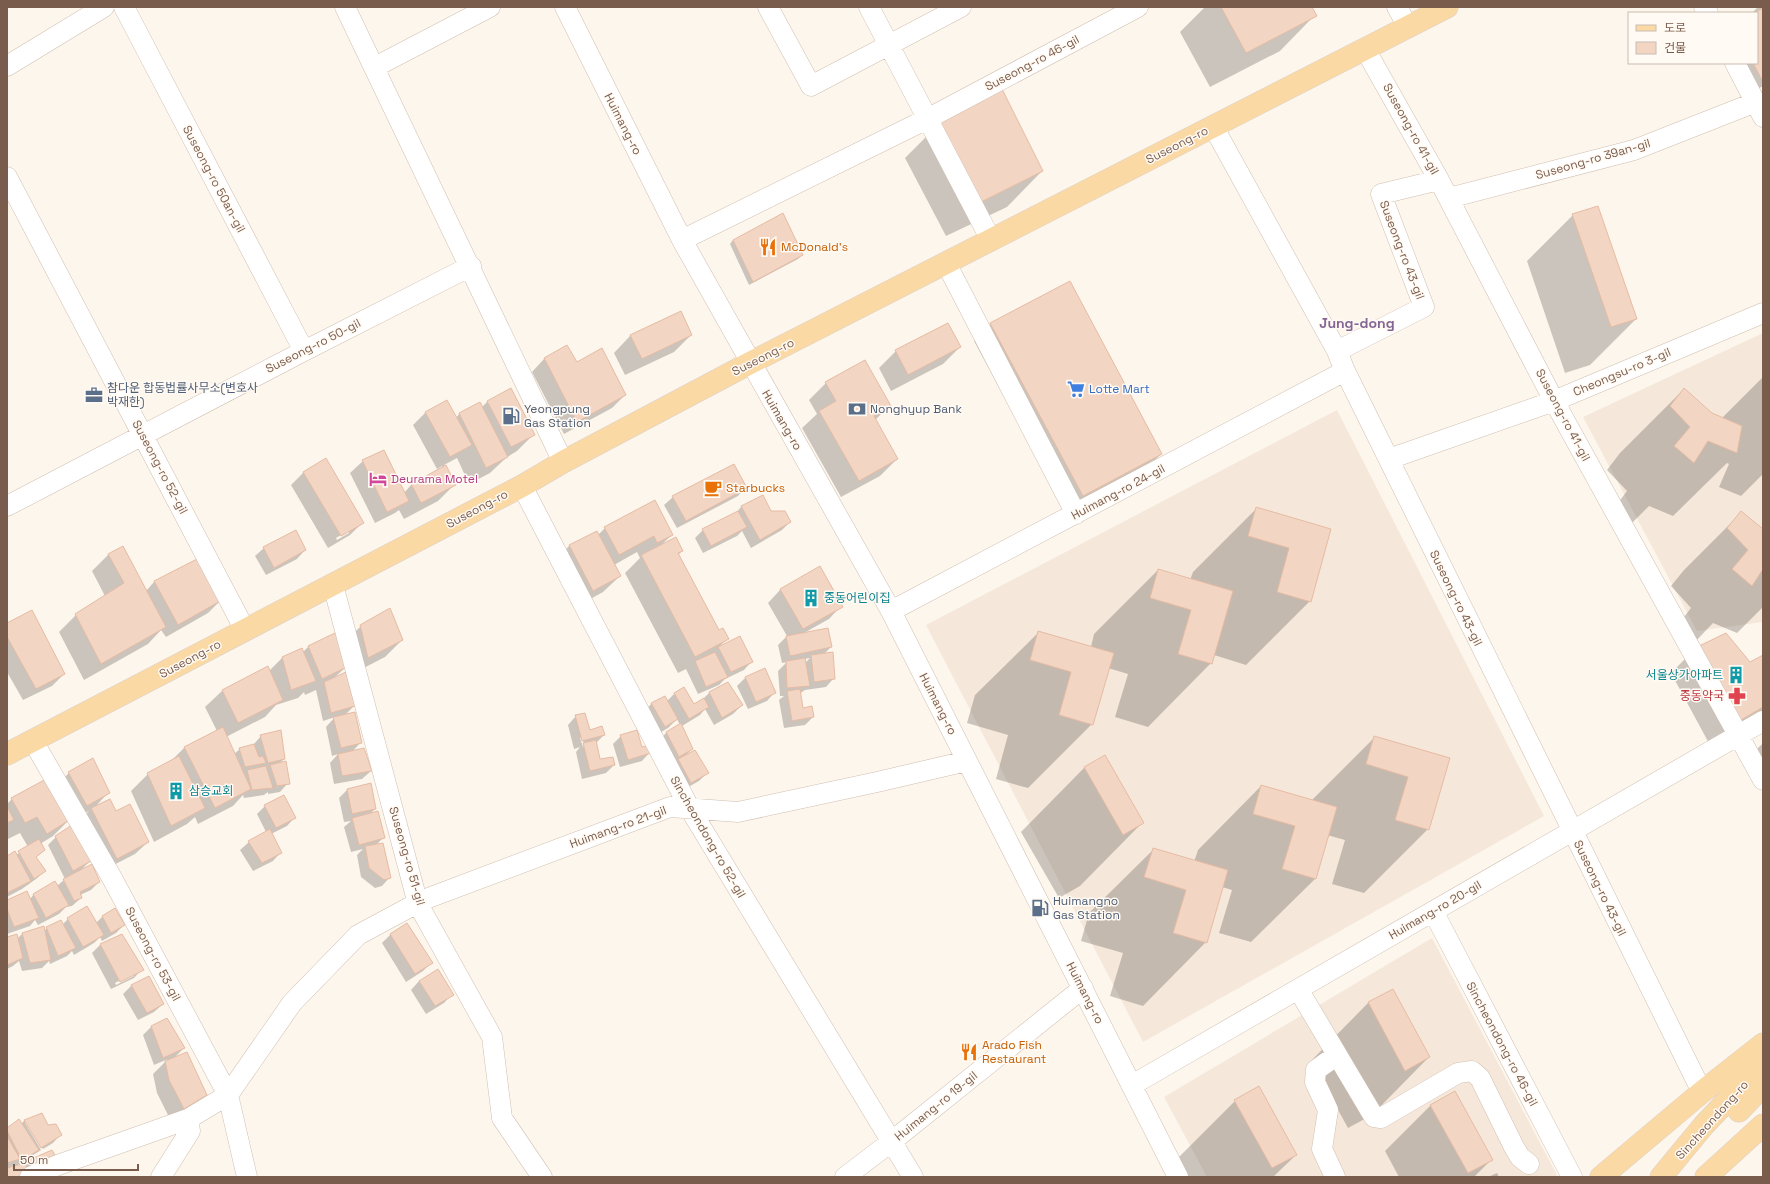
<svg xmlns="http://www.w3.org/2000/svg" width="1770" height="1184" font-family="'Space Grotesk','Noto Sans KR',sans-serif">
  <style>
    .residential { fill: #f5e8da }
    .shadow { fill: #0003; fill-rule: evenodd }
    .building { fill: #f3d5c3; stroke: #e6bba3 }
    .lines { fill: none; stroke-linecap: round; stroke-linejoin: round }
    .minor-casing { stroke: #d1beb0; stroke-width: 21 }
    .major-casing { stroke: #dad1cd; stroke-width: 23 }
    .minor { stroke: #fff; stroke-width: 20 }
    .major { stroke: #fbd9a5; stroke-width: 22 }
    .labels { text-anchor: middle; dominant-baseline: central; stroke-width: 3; stroke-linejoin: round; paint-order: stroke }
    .street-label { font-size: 12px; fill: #7a5c4d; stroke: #fffaf3 }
    .food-label { font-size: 12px; fill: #c56008; stroke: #fffaf3; text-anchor: start }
    .service-label { font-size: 12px; fill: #4e5e75; stroke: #fffaf3; text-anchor: start }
    .shop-label { font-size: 12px; fill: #366cbe; stroke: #fffaf3; text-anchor: start }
    .hotel-label { font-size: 12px; fill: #b23c85; stroke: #fffaf3; text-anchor: start }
    .culture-label { font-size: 12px; fill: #0d838f; stroke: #fffaf3; text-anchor: start }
    .health-label { font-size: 12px; fill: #be3a42; stroke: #fffaf3; text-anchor: end }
    .quarter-label { font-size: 14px; font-weight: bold; fill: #846695; stroke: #fffaf3 }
  </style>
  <rect width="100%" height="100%" fill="#fdf6ec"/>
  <path class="residential" d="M1763,333V622L1697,631L1583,417Z
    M1337,410L1544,816L1143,1042L926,625Z
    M1432,938L1558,1177H1207L1164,1097Z"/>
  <path class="shadow" d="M1205,7H1311L1315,15L1280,51L1210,87L1180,32Z
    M1758,7H1763V86L1745,96L1727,63H1757V13H1752Z
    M940,123L1042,171L1007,207L946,236L905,158Z
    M1573,215L1636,319L1590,365L1565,373L1527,261Z
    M733,240L802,255L798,259L749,285L730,244Z
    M680,312L691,335L674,352L625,375L614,353L630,336Z
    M991,324L1161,454L1144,471L1066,512L974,341Z
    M567,347L576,363L625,395L612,408L564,434L532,372L544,359Z
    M960,347L943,364L891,391L879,368L896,351Z
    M1763,377V474L1741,496L1719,487L1729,464L1727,463L1673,516L1649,506L1629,526L1612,511L1627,491L1607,470L1620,453L1684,389L1712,414L1722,418Z
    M826,383L890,406L875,420L897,459L880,476L841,497L802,428L817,414L809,400Z
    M488,401L534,434L517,451L507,457L490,473L469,484L457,458L444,465L455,484L438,501L404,519L399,510L395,513L375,523L350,473L363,461L404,493L411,485L443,468L442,466L437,469L413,425L426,412L456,418L459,414L480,404L482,407Z
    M304,472L362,523L350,535L328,548L291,485ZM349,530V533L337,540L336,538Z
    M746,487L738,496L677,528L664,505L673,497Z
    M762,496L771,512L790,522L782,530L751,548L742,531L737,536L703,553L695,538L703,530L736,513L741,507Z
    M1256,509L1330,530L1310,601L1246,665L1214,655L1211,663L1148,727L1115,717L1128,674L1108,668L1092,724L1028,788L996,779L1008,735L967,723L975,695L1039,632L1091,647L1094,634L1158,570L1190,580L1193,572Z
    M1742,512L1763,531V607L1737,633L1713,623L1694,643L1676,627L1691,608L1671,586L1684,570Z
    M605,528L672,535L661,545L682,551L678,555L718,632L727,639L718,648L740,637L752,661L744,670L725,679L719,685L698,694L686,669L678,673L625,573L640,558L637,552L614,565L620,576L603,592L576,607L553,563L569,546L598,535Z
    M264,548L305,550L297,559L266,575L255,556Z
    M109,554L146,591L154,582L198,559L221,600L208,613L166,637L161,630L148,644L84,680L59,632L76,615L105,596L92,571Z
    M819,568L841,606L829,619L804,633L831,647L824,654L834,678L826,687L805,690L799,694L802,709L813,717L805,725L784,728L779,700L784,696H780L778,671L787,662L782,663L778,645L787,636L768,603L780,590ZM810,658L805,663L804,659Z
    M7,624L64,674L52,686L23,700L7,672Z
    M361,626L402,640L385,657L352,674L344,643Z
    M338,633L346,667L334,678L354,706L344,716L361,742L352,752L371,771L362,779L334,784L330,763L338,754L332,756L326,727L335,717L323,721L316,690L305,695L304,692L298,698L276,705L265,717L226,737L234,754L240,749L253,745L261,736L284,759L279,764L288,783L280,792L268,794V792L264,795L244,798L243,795L233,806L198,824L195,817L187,824L154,842L131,791L148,774L170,762L184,748L217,731L205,707L222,691L267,667L269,671L283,657L303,652L308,647Z
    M1696,648L1750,663L1763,656V716L1711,747L1671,673Z
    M745,678L775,692L767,701L748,709L737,686Z
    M727,684L742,705L733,714L714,725L705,709L700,715L682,726L692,749L686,755L707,773L699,781L683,790L658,741L666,733L680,725L677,719L668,728L656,735L644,712L652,703L667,701L674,694L694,705L702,700L709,693Z
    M576,716L589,731L604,735L595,744L599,761L614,765L606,773L582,779L576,752L580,747L574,749L568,725ZM580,738H582L585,746L583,747Z
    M621,736L641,748L650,752L642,761L620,767L613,744Z
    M1375,737L1448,758L1428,829L1364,893L1332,884L1345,840L1327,835L1315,879L1251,942L1219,933L1232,890L1222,887L1206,942L1143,1006L1110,996L1123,953L1081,941L1089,913L1153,850L1194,862L1198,850L1261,786L1311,801Z
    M1763,743V781L1750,756Z
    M1105,756L1143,822L1080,886L1059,898L1021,832L1084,768Z
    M69,773L109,792L94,808L115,812L148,842L135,854L104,870L79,822L89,811L70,822L69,820L53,836L40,844L44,850L35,858L45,871L36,879L22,889L7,897V857L16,855L28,847L20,833L8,839L7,838V804L12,799L53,788Z
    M370,785L375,809L370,814L383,838L376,845L390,877L382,886L375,888L361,877L357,855L363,849L351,852L344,827L351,821L344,822L339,798L347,790Z
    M265,806L295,817L287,826L271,834L281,852L273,861L253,871L240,850L249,842L266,832L257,814Z
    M56,837L90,861L79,872L99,882L91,890L80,895L81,898L72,906L66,907L59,914L38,925L35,920L30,926L7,934V901L30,899L34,894L57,886L65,879L48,845Z
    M115,909L124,925L116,933L102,941L100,937L94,943L74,955L72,951L67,956L50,964L49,961L42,968L22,971L19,961L13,966L7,969V938L17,939L23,933L44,931L47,928L62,925L68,919L96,923L102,917Z
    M407,924L431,963L423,971L406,982L382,943L390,935Z
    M121,935L142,969L134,978L111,989L92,953L100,945ZM134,973V976L116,985L115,983Z
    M419,981L452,994L444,1003L426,1014L411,990Z
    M132,985L163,1004L154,1012L138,1020L123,994Z
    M1392,990L1429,1057L1372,1115L1348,1128L1311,1061L1368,1003Z
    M151,1027L184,1048L173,1059L206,1095L193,1107L171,1121L157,1093L153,1074L168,1059L154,1065L143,1035Z
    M1235,1101L1296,1155L1273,1177H1188L1178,1158Z
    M1431,1105L1492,1159L1474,1177H1399L1385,1151Z
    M25,1120L48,1127L61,1134L53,1143L43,1149L28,1123H25L41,1150L16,1166H25L30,1161L52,1152L26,1176L7,1177V1129L21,1124Z
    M1497,1173L1499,1177H1488Z"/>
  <path class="building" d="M1221,7H1312L1317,16L1246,53Z
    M1763,8V79L1762,80L1753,63H1757V13H1754Z
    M1002,89L1043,171L981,202L940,122Z
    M1598,206L1637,319L1611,327L1572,214Z
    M783,213L803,255L753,282L733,240Z
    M1070,281L1162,454L1083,496L990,323Z
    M681,311L692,335L642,359L630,335Z
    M948,323L961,347L908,375L895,350Z
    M567,345L577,362L602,348L626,395L577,422L544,358Z
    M865,360L891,406L874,416L898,459L859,481L819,411L836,401L825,382Z
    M511,388L535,435L511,447L487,401Z
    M1684,388L1712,413L1742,426L1737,453L1708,441L1694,463L1674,446L1690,427L1670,406Z
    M447,400L472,445L450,457L425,412Z
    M480,402L508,457L486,468L459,413Z
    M384,450L409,501L387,512L362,460Z
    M326,458L364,523L341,536L303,472Z
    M734,464L747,488L686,521L672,496Z
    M446,465L456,485L421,503L411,484Z
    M763,495L771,511H785L791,522L760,540L741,506Z
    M655,500L673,535L657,543L654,536L619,555L604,527Z
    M1256,507L1331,529L1311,602L1277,592L1289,548L1248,536Z
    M738,511L747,527L711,546L702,529Z
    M1741,511L1763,529V569L1752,586L1732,569L1748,550L1727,528Z
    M296,530L306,550L274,568L263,547Z
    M597,531L621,576L593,591L569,545Z
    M676,537L683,551L678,553L719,630L723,628L729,639L695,657L641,555Z
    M123,546L166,627L101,664L75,614L124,583L108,554Z
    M199,558L222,600L178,625L154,581Z
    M820,566L843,607L803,629L780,589Z
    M1158,569L1233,591L1212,664L1178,654L1191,610L1150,598Z
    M390,608L403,640L368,658L360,625Z
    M32,610L65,674L36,689L7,637V623Z
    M828,628L832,647L790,656L786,636Z
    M339,631L347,667L322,679L308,646Z
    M1038,631L1114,653L1093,725L1059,715L1071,672L1030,660Z
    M1726,633L1750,662L1763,655V707L1736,723L1695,648Z
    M740,636L753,662L731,672L718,647Z
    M302,648L316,681L291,690L282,657Z
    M715,652L728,677L706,687L695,661Z
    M833,652L835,679L814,682L811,655Z
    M805,658L810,686L787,688L786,661Z
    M268,666L283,700L238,723L222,690Z
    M765,668L776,693L756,702L745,677Z
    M346,672L355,706L331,713L324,682Z
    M728,682L743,705L722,718L709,692Z
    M684,687L694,704L704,698L709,707L689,719L674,693Z
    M800,689L803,708L812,706L814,717L792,721L787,691Z
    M665,696L678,719L665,727L651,703Z
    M355,712L362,743L341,748L333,717Z
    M585,713L590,730L602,726L605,735L582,741L575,715Z
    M681,723L693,749L679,757L666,732Z
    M223,727L251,789L215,808L184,747Z
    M281,730L285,759L268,763L260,735Z
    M637,730L642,747L649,745L651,753L628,760L620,735Z
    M1374,736L1450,758L1429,830L1395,820L1408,777L1366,764Z
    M596,740L600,759L613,757L615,765L590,771L583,743Z
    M254,744L259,757L263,756L266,763L245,767L239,748Z
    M364,748L372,771L342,776L338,754Z
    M695,750L709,773L691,783L678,759Z
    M1105,755L1144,823L1123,835L1084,767Z
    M179,756L205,808L171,826L147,773Z
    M93,758L110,793L87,806L68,772Z
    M286,761L290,784L277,786L270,765Z
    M266,766L273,788L252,790L247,770Z
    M48,778L71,819L47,834L37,817L25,823L11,798Z
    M371,783L376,809L352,814L347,789Z
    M1261,785L1337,807L1316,879L1282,869L1295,826L1253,814Z
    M284,795L296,818L276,828L264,805Z
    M110,799L116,811L130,804L149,842L117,859L91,808Z
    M7,806L14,820L7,823Z
    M378,811L385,838L359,845L352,818Z
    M72,825L91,861L73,871L55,836Z
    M270,829L282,853L262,863L248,841Z
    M39,839L45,850L36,857L46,871L34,879L18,851Z
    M383,843L391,878L384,880L369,868L365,846Z
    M1153,848L1228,870L1207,943L1173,933L1186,890L1144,877Z
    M15,851L31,881L7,893V856Z
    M92,864L100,882L80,892L82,898L74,901L63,879Z
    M55,881L69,905L46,918L33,894Z
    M27,891L39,918L14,927L7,909V900Z
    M87,906L104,935L83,947L67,918Z
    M115,908L125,925L111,933L102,916Z
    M61,920L76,948L58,956L46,927Z
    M407,923L433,963L415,974L390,934Z
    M44,926L51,960L30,963L22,933Z
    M17,934L23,958L7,965V937Z
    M122,934L144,970L120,982L100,944Z
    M438,969L454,995L435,1006L419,981Z
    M149,976L164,1004L147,1013L131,985Z
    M1393,989L1430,1057L1405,1071L1368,1002Z
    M167,1018L185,1048L163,1058L151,1026Z
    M187,1052L207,1095L184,1109L169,1080L165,1061Z
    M1259,1086L1297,1155L1272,1168L1234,1100Z
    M1455,1091L1493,1160L1468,1173L1430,1105Z
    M42,1113L48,1125L56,1124L62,1135L41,1148L24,1120Z
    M19,1119L39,1150L22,1160L7,1131V1128Z
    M7,1136L20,1159L7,1163Z
    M52,1150L59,1162L36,1172L29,1160Z
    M25,1163L29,1174L22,1177H7V1168Z"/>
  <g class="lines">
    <g class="minor-casing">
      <path id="minor" d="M124,7L304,351
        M345,7L563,462
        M565,7L682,240L891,611L1178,1177
        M768,7L811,86L961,7
        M869,7L991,240
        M1397,7L1408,27
        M1704,7L1708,13
        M1365,49L1439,180L1554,401L1763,780
        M1735,63L1763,117
        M7,66L104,7
        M375,67L490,7
        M1213,126L1337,351L1345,371L1702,1092
        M7,177L245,630
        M1449,198L1634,150L1756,102
        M682,240L927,119L1138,7
        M946,263L1076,514
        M1337,351L1424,307L1381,194L1439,180
        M1389,459L1554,401L1763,313
        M522,486L690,809L913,1177
        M7,506L304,351L471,266
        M333,585L418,904L492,1037L502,1118L542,1177
        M891,611L1345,371
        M33,741L112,878L228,1095L247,1177
        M1433,911L1572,1177
        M1298,989L1374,1117L1381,1118L1458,1073L1472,1071L1480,1078L1514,1147L1520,1157L1529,1164
        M1132,1085L1763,721
        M30,1177L58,1165L188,1119L228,1095L292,1003L358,935L423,900L670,807L738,812L877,782L967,761
        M161,1177L190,1131L188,1119
        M845,1177L891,1142L1083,988
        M1335,1177L1322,1149L1328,1110L1315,1082L1316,1070L1337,1055"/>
    </g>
    <g class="major-casing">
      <path id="major" d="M7,754L522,486L563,462L750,363L1447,7
        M1739,1111L1763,1086
        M1601,1177L1702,1092L1763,1044
        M1661,1177L1704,1125L1763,1063
        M1706,1177L1763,1125"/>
    </g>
    <use href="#minor" class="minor"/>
    <use href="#major" class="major"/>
  </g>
  <defs>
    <g id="restaurant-bare" transform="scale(1.38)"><path d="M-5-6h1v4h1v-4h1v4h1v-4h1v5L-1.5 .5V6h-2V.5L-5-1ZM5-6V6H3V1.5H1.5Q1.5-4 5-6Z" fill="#e8710a" stroke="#fffaf3" stroke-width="2.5" paint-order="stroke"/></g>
    <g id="supermarket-bare" transform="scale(1.38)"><path d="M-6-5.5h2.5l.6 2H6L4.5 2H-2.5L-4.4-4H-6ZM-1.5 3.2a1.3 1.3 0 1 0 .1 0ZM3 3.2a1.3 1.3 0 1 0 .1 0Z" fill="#3f7fe0" stroke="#fffaf3" stroke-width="2.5" paint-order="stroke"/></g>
    <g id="office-bare" transform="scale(1.38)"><path d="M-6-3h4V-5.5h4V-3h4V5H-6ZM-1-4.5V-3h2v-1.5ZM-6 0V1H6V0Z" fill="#5c6f8a" stroke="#fffaf3" stroke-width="2.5" paint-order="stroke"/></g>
    <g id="bank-bare" transform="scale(1.38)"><path d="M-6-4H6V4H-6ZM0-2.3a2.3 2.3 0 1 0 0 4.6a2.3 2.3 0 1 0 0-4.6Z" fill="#5c6f8a" stroke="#fffaf3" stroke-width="2.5" paint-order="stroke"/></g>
    <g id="fuel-bare" transform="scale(1.38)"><path d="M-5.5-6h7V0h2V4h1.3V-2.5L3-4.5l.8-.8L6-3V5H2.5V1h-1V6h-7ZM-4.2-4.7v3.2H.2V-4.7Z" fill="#5c6f8a" stroke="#fffaf3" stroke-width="2.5" paint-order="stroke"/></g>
    <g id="hotel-bare" transform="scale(1.38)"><path d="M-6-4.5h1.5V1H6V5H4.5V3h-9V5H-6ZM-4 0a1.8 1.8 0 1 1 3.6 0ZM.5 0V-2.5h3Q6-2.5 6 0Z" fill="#d1479c" stroke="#fffaf3" stroke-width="2.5" paint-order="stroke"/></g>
    <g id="cafe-bare" transform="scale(1.38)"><path d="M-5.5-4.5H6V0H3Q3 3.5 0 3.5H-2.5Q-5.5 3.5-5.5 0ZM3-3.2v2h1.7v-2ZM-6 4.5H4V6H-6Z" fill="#e8710a" stroke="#fffaf3" stroke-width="2.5" paint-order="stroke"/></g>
    <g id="building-bare" transform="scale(1.38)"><path d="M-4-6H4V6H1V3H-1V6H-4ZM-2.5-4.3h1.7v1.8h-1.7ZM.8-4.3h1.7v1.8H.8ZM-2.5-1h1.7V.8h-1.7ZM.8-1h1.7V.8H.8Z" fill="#0f9aa8" stroke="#fffaf3" stroke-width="2.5" paint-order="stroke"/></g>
    <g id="pharmacy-bare" transform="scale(1.38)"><path d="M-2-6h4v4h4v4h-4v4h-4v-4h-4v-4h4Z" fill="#e0444e" stroke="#fffaf3" stroke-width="2.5" paint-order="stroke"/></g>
  </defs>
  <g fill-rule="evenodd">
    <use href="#restaurant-bare" x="768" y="247"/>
    <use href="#supermarket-bare" x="1076" y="389"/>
    <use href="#office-bare" x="94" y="395"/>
    <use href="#bank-bare" x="857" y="409"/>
    <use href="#fuel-bare" x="511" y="416"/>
    <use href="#hotel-bare" x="378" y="479"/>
    <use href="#cafe-bare" x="713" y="488"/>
    <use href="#building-bare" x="811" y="598"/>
    <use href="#building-bare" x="1736" y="675"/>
    <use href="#pharmacy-bare" x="1737" y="696"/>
    <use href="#building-bare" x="176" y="791"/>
    <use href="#fuel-bare" x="1040" y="908"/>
    <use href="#restaurant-bare" x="969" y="1052"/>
  </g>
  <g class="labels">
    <g class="street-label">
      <text transform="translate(1032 63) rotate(-28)">Suseong-ro 46-gil</text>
      <text transform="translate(623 124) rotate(63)">Huimang-ro</text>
      <text transform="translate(1411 129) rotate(61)">Suseong-ro 41-gil</text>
      <text transform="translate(1177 145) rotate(-27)">Suseong-ro</text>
      <text transform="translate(1593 159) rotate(-16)">Suseong-ro 39an-gil</text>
      <text transform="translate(214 179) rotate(62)">Suseong-ro 50an-gil</text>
      <text transform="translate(1402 250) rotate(69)">Suseong-ro 43-gil</text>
      <text transform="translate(313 346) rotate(-27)">Suseong-ro 50-gil</text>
      <text transform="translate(763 357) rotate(-27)">Suseong-ro</text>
      <text transform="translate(1622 372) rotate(-23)">Cheongsu-ro 3-gil</text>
      <text transform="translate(1563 415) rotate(62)">Suseong-ro 41-gil</text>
      <text transform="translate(782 420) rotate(60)">Huimang-ro</text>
      <text transform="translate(160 467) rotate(62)">Suseong-ro 52-gil</text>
      <text transform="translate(1118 492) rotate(-28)">Huimang-ro 24-gil</text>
      <text transform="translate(477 509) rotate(-28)">Suseong-ro</text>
      <text transform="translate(1456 598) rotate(64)">Suseong-ro 43-gil</text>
      <text transform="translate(190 659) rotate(-28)">Suseong-ro</text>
      <text transform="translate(938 704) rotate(63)">Huimang-ro</text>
      <text transform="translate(618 827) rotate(-20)">Huimang-ro 21-gil</text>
      <text transform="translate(708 837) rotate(60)">Sincheondong-ro 52-gil</text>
      <text transform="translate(407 856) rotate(74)">Suseong-ro 51-gil</text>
      <text transform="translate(1600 888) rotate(64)">Suseong-ro 43-gil</text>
      <text transform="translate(1435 910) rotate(-30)">Huimang-ro 20-gil</text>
      <text transform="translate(153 954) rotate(62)">Suseong-ro 53-gil</text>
      <text transform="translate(1085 993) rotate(63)">Huimang-ro</text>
      <text transform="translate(1502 1044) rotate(62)">Sincheondong-ro 46-gil</text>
      <text transform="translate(936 1106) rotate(-39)">Huimang-ro 19-gil</text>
      <text transform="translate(1712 1120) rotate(-48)">Sincheondong-ro</text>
    </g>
    <g class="food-label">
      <text x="781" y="247">McDonald's</text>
      <text x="726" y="488">Starbucks</text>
      <text x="982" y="1045">Arado Fish<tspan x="982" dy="14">Restaurant</tspan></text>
    </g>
    <g class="service-label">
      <text x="107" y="388">참다운 합동법률사무소(변호사<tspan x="107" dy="14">박재한)</tspan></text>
      <text x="524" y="409">Yeongpung<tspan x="524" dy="14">Gas Station</tspan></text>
      <text x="870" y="409">Nonghyup Bank</text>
      <text x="1053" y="901">Huimangno<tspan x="1053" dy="14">Gas Station</tspan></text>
    </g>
    <g class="shop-label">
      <text x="1089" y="389">Lotte Mart</text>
    </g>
    <g class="hotel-label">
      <text x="391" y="479">Deurama Motel</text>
    </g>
    <g class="culture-label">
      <text x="824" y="598">중동어린이집</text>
      <text x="1723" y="675" text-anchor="end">서울상가아파트</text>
      <text x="189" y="791">삼승교회</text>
    </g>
    <g class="health-label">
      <text x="1724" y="696">중동약국</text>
    </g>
    <g class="quarter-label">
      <text x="1357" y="323">Jung-dong</text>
    </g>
  </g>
  <rect width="1770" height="1184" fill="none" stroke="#7a5c4d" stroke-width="16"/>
  <rect x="1628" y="12" width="130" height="52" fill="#fffaf3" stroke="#cabbb1"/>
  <rect x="1636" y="25" width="20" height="6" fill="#fbd9a5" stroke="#cabbb1"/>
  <text x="1664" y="32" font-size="12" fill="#7a5c4d">도로</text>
  <rect x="1636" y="42" width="20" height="12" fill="#f3d5c3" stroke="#cabbb1"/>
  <text x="1664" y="52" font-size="12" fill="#7a5c4d">건물</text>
  <path d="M14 1164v6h124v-6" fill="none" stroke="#7a5c4d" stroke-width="2"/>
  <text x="20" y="1164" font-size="12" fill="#7a5c4d" stroke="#fffaf3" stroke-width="3" paint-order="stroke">50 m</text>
</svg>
